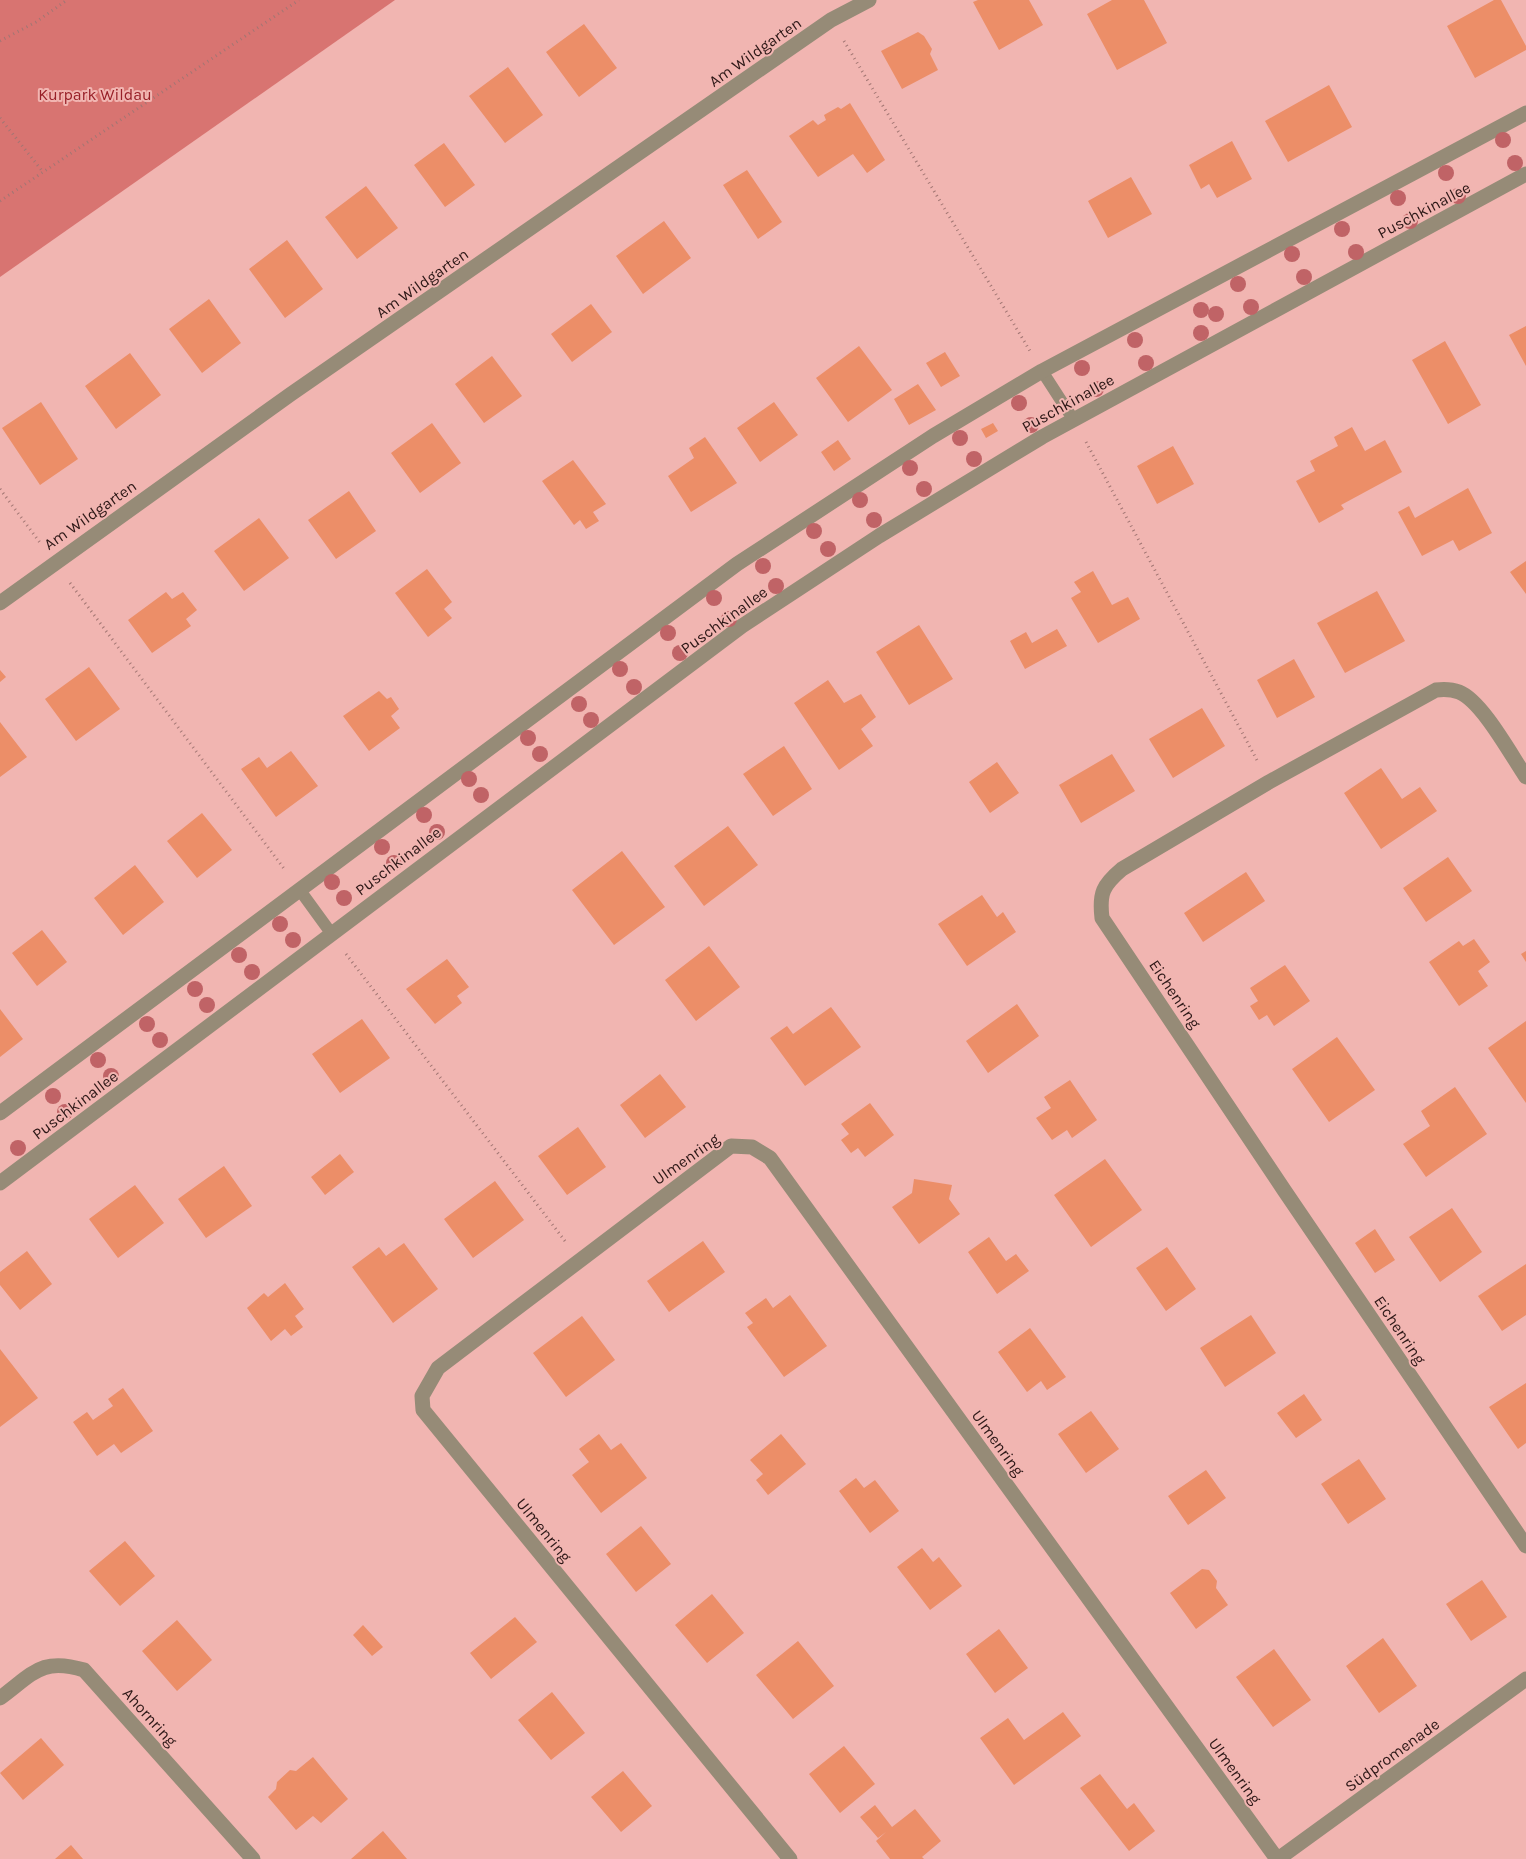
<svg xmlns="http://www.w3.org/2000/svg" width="1526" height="1859" font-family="Karla,sans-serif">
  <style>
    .forest { fill: #d87471 }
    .building { fill: #ec8e68 }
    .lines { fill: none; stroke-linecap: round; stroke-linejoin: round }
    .path { stroke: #a27673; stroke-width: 3; stroke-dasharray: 1 4; stroke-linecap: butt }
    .lane { stroke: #968b77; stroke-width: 12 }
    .street { stroke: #968b77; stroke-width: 15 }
    .tree { fill: #c06366 }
    .labels { text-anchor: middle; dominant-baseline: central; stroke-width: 4; stroke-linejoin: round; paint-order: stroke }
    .street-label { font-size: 16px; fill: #2c1716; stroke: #f1b5b1 }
    .park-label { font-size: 16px; fill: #982028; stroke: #f1b5b1 }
  </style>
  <rect width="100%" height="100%" fill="#f1b5b1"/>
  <path class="forest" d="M0,0H395L0,277Z"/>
  <path class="building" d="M978,0H1029L1043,25L999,50L973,2Z
    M1112,0H1144L1167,43L1117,70L1087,14Z
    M1494,0H1501L1526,46V50L1475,78L1447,26Z
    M584,24L617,68L579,97L546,52Z
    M918,32L924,36L932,49L930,54L938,70L902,89L881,51Z
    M508,67L543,115L505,143L469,96Z
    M1329,85L1352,127L1288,162L1265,121Z
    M850,103L885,160L867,173L853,154L818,177L789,136L813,120L818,125L826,120L824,115L838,107L841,109Z
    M1232,141L1252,179L1217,198L1209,184L1201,189L1189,165Z
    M444,143L475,185L445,207L414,165Z
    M747,170L782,222L758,239L723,185Z
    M1131,177L1152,214L1108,238L1088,201Z
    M366,186L398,228L357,259L325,217Z
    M664,221L691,258L643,294L616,256Z
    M287,240L323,289L285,318L249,269Z
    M209,299L241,343L202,373L169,329Z
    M591,304L612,332L572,362L551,334Z
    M1526,326V366L1509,335Z
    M1445,341L1481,405L1448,424L1412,360Z
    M859,346L892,390L848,422L816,378Z
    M945,352L960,376L941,387L926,363Z
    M130,353L161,395L116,429L85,386Z
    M492,356L522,396L484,423L455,384Z
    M918,384L936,410L909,425L894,399Z
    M41,402L78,459L40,485L2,428Z
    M774,402L798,435L760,462L737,428Z
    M432,423L461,463L420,493L391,453Z
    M993,423L998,431L986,438L981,429Z
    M1352,427L1365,451L1385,440L1402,472L1341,505L1344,509L1319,523L1296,481L1315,471L1310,461L1338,446L1334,437Z
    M705,437L737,483L691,512L668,476L694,458L689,448Z
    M838,440L851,459L834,471L821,452Z
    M1173,446L1194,484L1157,504L1137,466Z
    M573,460L606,504L593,512L599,521L586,529L580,520L574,525L542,481Z
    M1468,488L1492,533L1459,551L1453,540L1422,556L1398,512L1409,506L1415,518Z
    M349,491L376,531L336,559L308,520Z
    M259,518L289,558L244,591L214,551Z
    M1526,561V594L1510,572Z
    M427,569L452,602L444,609L452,618L428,637L395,593Z
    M1093,571L1112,605L1128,597L1140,619L1098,643L1071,598L1081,592L1074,582Z
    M1377,591L1405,641L1345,673L1317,623Z
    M166,592L172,599L183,592L197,610L186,619L191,626L152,653L128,620Z
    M919,625L953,679L909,705L876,652Z
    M1057,629L1067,646L1025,669L1010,641L1026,632L1032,643Z
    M1294,659L1315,697L1277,718L1257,680Z
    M89,667L120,709L76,741L45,699Z
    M0,670L6,677L0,682Z
    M828,680L844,703L861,694L876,717L861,729L873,746L839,770L794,703Z
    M379,691L387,699L391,697L399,709L391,716L400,728L369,751L343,716Z
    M1202,708L1225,746L1173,778L1149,739Z
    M0,722L27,757L0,777Z
    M784,746L812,789L773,816L743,774Z
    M291,751L318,786L276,817L241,769L259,757L267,768Z
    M1112,754L1135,791L1081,823L1059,785Z
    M997,762L1019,793L990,813L969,782Z
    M1381,768L1402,799L1420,787L1437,811L1381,849L1344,793Z
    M202,813L232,850L197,878L167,841Z
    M728,826L758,865L704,906L674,866Z
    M622,851L665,907L614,945L572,890Z
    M1448,857L1472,891L1426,922L1403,888Z
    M135,865L164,902L123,935L94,898Z
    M1246,872L1265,901L1203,942L1184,913Z
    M982,895L997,917L1003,912L1016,932L967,966L938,924Z
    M42,930L67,962L37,986L12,953Z
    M1474,939L1490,962L1478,971L1488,986L1459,1006L1429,962L1459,941L1463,946Z
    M709,946L740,987L696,1021L665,980Z
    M1526,951V962L1521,954Z
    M447,959L469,987L457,996L462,1003L435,1024L406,989Z
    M1285,965L1310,1001L1274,1026L1267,1015L1259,1020L1250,1006L1258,1001L1250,988Z
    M1017,1004L1039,1036L988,1073L966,1041Z
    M831,1007L861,1047L805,1086L770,1038L787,1026L793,1034Z
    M0,1009L23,1039L0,1057Z
    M362,1019L390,1058L340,1093L312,1054Z
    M1526,1021V1103L1488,1048Z
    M1337,1037L1375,1090L1329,1122L1292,1069Z
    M660,1074L686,1107L645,1138L620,1105Z
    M1070,1080L1097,1120L1072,1138L1067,1130L1052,1140L1036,1118L1051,1108L1044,1097Z
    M1455,1087L1487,1134L1426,1177L1403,1144L1430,1126L1421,1111Z
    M870,1103L894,1135L865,1157L858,1148L851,1153L841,1140L849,1134L841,1124Z
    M578,1127L606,1167L567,1195L538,1156Z
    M340,1154L354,1172L325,1195L311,1177Z
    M1105,1159L1142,1210L1091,1247L1054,1195Z
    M224,1166L252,1206L206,1238L178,1199Z
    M914,1179L952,1185L949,1199L960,1214L919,1244L892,1207L912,1193Z
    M495,1181L524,1220L473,1258L444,1219Z
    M135,1185L164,1223L118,1258L89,1219Z
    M1452,1208L1482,1252L1440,1282L1409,1237Z
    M1375,1229L1395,1260L1375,1273L1355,1243Z
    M989,1237L1006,1261L1016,1254L1029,1271L997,1294L968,1252Z
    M703,1241L725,1272L669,1312L647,1281Z
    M404,1243L438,1289L393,1323L352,1267L379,1247L386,1256Z
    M1167,1247L1196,1289L1166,1311L1136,1268Z
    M27,1251L52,1284L20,1310L0,1285V1272Z
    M1526,1264V1315L1502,1331L1478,1296Z
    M285,1283L304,1309L295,1316L303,1327L291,1336L285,1329L271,1341L247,1308L264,1293L268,1297Z
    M790,1295L827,1346L784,1377L747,1327L753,1323L745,1313L766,1298L773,1308Z
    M1251,1315L1276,1353L1225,1387L1200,1348Z
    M582,1316L615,1360L566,1397L533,1353Z
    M1030,1328L1066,1377L1047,1390L1041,1381L1027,1392L998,1352Z
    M0,1349L38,1398L0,1427Z
    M1526,1383V1443L1518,1449L1489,1407Z
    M123,1388L153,1431L121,1453L114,1444L97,1456L73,1422L87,1412L93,1420L113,1406L108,1399Z
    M1304,1394L1322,1420L1296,1438L1277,1413Z
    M1091,1411L1119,1449L1086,1473L1058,1434Z
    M599,1434L611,1450L621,1443L647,1478L601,1513L572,1475L589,1462L579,1449Z
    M781,1434L806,1464L768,1495L756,1480L763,1474L750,1460Z
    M1359,1459L1386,1499L1348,1524L1321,1484Z
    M1206,1470L1226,1498L1188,1525L1168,1496Z
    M856,1478L864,1488L875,1480L899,1511L870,1533L839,1491Z
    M641,1526L671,1564L636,1592L606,1554Z
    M125,1541L155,1576L120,1606L89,1571Z
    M922,1548L933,1562L939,1557L962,1586L930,1610L897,1567Z
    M1202,1569L1209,1570L1217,1581L1216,1588L1228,1605L1196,1629L1170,1593Z
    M1482,1580L1507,1617L1471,1641L1446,1604Z
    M712,1594L744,1633L707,1663L675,1625Z
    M515,1617L537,1642L491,1679L470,1653Z
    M177,1620L212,1660L177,1691L142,1651Z
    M363,1625L383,1647L372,1656L353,1635Z
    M999,1629L1028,1668L995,1693L966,1654Z
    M1383,1638L1417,1686L1379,1713L1346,1666Z
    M798,1641L834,1686L793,1719L756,1675Z
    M1274,1649L1311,1700L1273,1727L1236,1677Z
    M552,1692L585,1733L551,1760L518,1720Z
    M1063,1712L1081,1736L1014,1785L980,1738L1008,1718L1024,1740Z
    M41,1738L64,1765L23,1800L0,1773Z
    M844,1746L875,1784L840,1813L809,1774Z
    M313,1757L348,1799L321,1823L313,1816L296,1830L268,1797L276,1789L277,1782L290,1770L296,1771Z
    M623,1771L652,1806L621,1832L591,1797Z
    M1100,1774L1127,1809L1134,1803L1155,1831L1129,1851L1080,1788Z
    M875,1805L892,1827L915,1809L941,1841L922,1857L924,1859H890L876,1841L886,1832L878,1838L860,1817Z
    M383,1831L407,1859H351Z
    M71,1845L83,1859H55Z"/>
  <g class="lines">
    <path class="path" d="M0,41L36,22L67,0
      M844,41L1030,351
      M0,118L43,172
      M0,201L299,0
      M1086,442L1258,762
      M0,489L41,544
      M70,583L285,870
      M346,954L565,1241"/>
    <path class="lane" d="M1042,371L1073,419
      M299,889L331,933"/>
    <path class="street" d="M0,603L291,394L831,20L869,0
      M1526,777C1511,755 1482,701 1459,692C1451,689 1444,689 1436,690L1269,782L1122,869C1103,885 1099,893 1102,918L1284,1190L1526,1546
      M0,1113L737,564L933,436L1042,371L1526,113
      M0,1183L742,626L879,536L1042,437L1526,174
      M0,1698C33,1674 41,1657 84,1670L253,1859
      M790,1859L423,1410L422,1396L438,1368L731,1146L752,1147L770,1158L1277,1859
      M1278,1859L1526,1679"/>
  </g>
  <g class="tree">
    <circle cx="1503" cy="140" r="8"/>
    <circle cx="1515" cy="163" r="8"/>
    <circle cx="1446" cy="173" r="8"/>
    <circle cx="1458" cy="196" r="8"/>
    <circle cx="1398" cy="198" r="8"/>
    <circle cx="1410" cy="221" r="8"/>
    <circle cx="1342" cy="229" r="8"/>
    <circle cx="1356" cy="252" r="8"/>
    <circle cx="1292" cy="254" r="8"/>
    <circle cx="1304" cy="277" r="8"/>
    <circle cx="1238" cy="284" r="8"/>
    <circle cx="1251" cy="307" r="8"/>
    <circle cx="1201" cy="310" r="8"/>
    <circle cx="1216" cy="314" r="8"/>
    <circle cx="1201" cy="333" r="8"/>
    <circle cx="1135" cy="340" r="8"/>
    <circle cx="1146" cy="363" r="8"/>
    <circle cx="1082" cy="368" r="8"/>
    <circle cx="1096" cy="389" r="8"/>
    <circle cx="1019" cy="403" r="8"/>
    <circle cx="1031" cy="425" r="8"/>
    <circle cx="960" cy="438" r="8"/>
    <circle cx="974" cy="459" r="8"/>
    <circle cx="910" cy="468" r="8"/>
    <circle cx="924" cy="489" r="8"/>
    <circle cx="860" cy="500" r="8"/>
    <circle cx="874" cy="520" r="8"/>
    <circle cx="814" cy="531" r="8"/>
    <circle cx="828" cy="549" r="8"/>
    <circle cx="763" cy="566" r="8"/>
    <circle cx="776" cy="586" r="8"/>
    <circle cx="714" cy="598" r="8"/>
    <circle cx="729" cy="619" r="8"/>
    <circle cx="668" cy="633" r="8"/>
    <circle cx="680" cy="653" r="8"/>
    <circle cx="620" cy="669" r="8"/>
    <circle cx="634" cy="687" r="8"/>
    <circle cx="579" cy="704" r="8"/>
    <circle cx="591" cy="720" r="8"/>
    <circle cx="528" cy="738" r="8"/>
    <circle cx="540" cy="754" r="8"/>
    <circle cx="469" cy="779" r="8"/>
    <circle cx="481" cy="795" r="8"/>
    <circle cx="424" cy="815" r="8"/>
    <circle cx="437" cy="832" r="8"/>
    <circle cx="382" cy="847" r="8"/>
    <circle cx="394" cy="863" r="8"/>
    <circle cx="332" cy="882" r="8"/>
    <circle cx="344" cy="898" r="8"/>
    <circle cx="280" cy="924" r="8"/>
    <circle cx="293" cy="940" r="8"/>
    <circle cx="239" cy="955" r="8"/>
    <circle cx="252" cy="972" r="8"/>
    <circle cx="195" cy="989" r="8"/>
    <circle cx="207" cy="1005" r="8"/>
    <circle cx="147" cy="1024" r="8"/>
    <circle cx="160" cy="1040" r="8"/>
    <circle cx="98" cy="1060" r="8"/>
    <circle cx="111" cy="1076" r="8"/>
    <circle cx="53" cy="1096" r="8"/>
    <circle cx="65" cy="1112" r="8"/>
    <circle cx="18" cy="1148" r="8"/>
  </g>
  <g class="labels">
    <g class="street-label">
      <text transform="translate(755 52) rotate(-35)">Am Wildgarten</text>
      <text transform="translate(1424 210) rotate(-28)">Puschkinallee</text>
      <text transform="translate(422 283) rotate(-35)">Am Wildgarten</text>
      <text transform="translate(1068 403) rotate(-29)">Puschkinallee</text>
      <text transform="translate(90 515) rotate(-35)">Am Wildgarten</text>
      <text transform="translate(724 620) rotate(-36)">Puschkinallee</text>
      <text transform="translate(398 861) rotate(-37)">Puschkinallee</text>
      <text transform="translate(1175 994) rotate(56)">Eichenring</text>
      <text transform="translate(75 1105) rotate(-37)">Puschkinallee</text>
      <text transform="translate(686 1159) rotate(-35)">Ulmenring</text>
      <text transform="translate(1400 1330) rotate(56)">Eichenring</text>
      <text transform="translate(998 1443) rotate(54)">Ulmenring</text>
      <text transform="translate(544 1530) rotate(51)">Ulmenring</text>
      <text transform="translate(150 1717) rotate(48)">Ahornring</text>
      <text transform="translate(1392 1755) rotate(-36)">Südpromenade</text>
      <text transform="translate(1235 1771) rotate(54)">Ulmenring</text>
    </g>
    <g class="park-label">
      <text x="95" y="94">Kurpark Wildau</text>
    </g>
  </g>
</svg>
